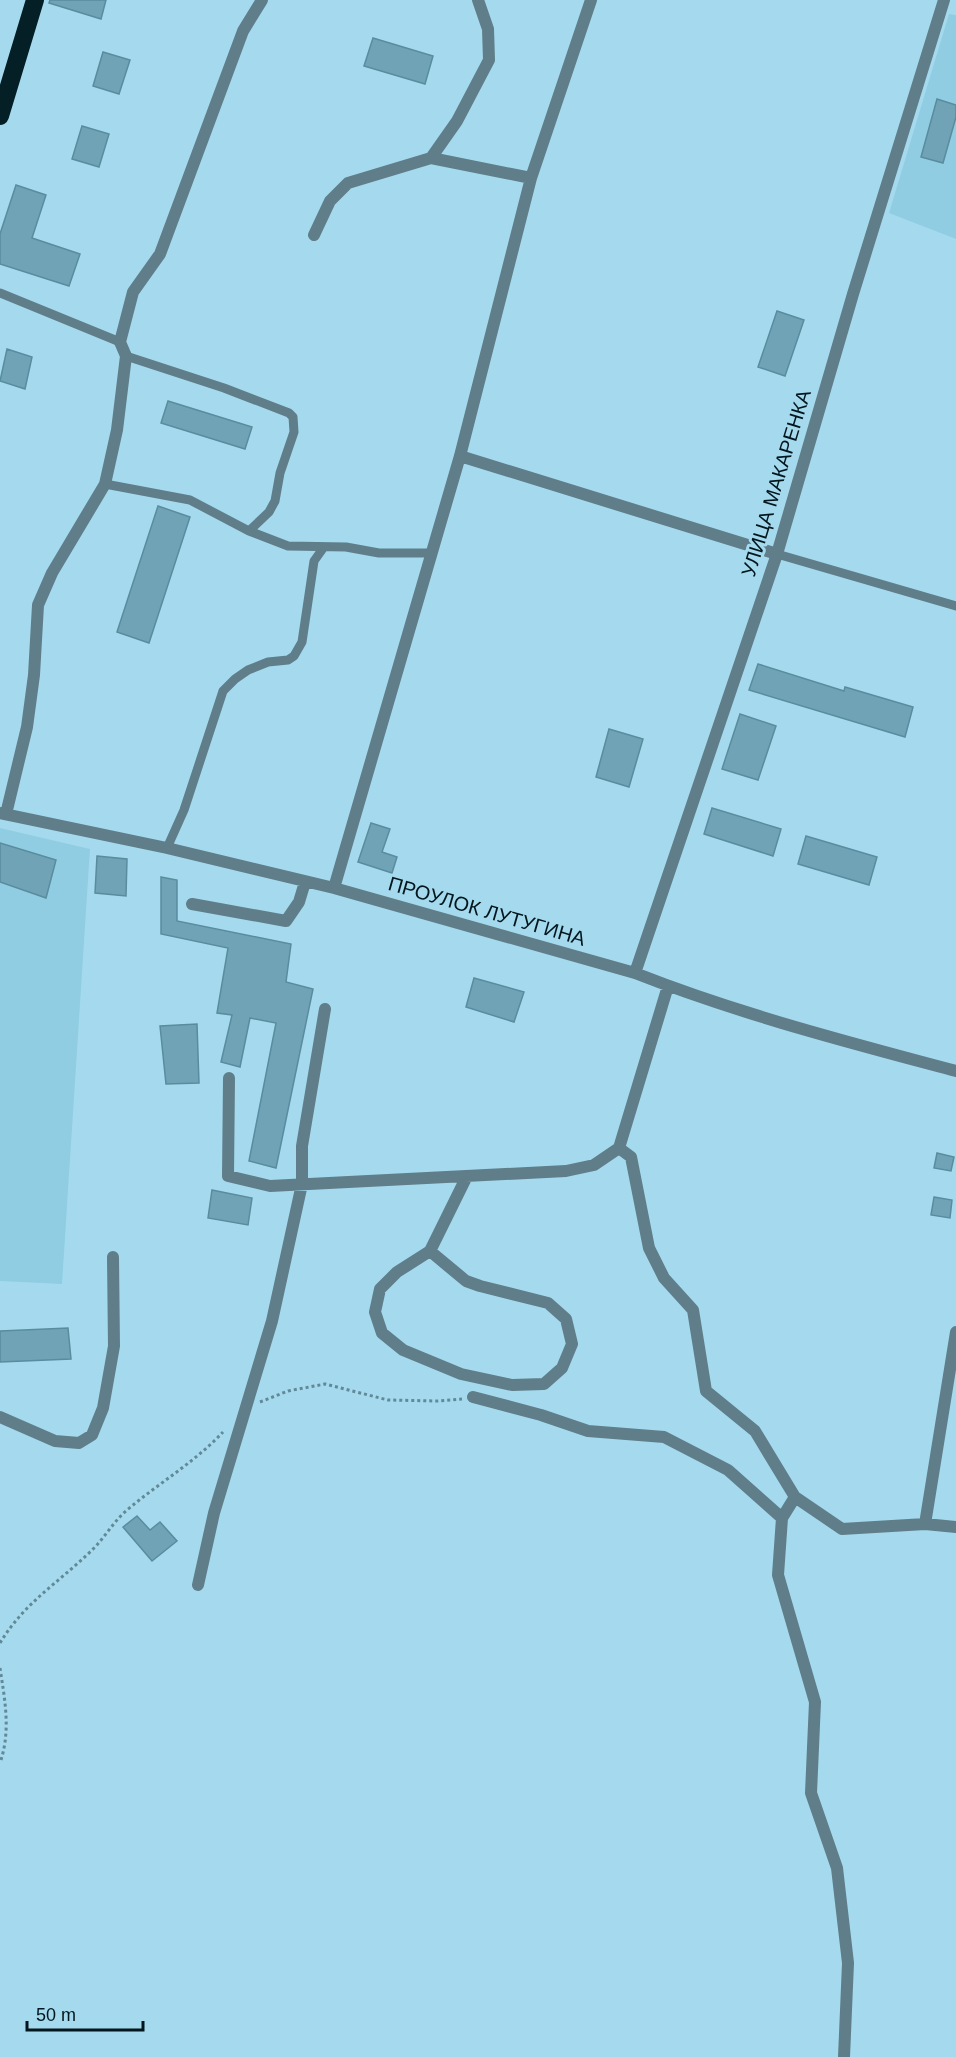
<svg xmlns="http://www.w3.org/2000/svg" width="956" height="2057" font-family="Helvetica,sans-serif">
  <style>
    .built { fill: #90cde3 }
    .building { fill: #70a3b6; stroke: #598c9e; stroke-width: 1.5 }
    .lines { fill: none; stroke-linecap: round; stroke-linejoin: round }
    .path { stroke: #618997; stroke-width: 3; stroke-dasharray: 3 3; stroke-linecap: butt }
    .lane { stroke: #5f7e89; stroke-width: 9 }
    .street { stroke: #5f7e89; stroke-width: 12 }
    .highway { stroke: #051f27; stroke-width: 18 }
    .labels { text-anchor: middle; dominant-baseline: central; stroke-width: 6; stroke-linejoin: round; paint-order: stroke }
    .street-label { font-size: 20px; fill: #02161d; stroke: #a5daee }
  </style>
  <rect width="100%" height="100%" fill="#a5daee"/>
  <path class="built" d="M949,14L956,15V239L889,213Z
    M0,828L90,849L62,1284L0,1281Z"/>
  <path class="building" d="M50,0H106L101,19L49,3Z
    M373,38L433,56L425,84L364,66Z
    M103,52L130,60L119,94L93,86Z
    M937,99L956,105V117L943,163L921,157Z
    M82,126L109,134L99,167L72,159Z
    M16,185L46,195L32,238L80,254L69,286L0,264V234Z
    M777,311L804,320L785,376L758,367Z
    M7,349L32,357L25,389L0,381Z
    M168,401L252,427L245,449L161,423Z
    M158,506L190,517L149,643L117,632Z
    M758,664L844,691L845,687L913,707L905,737L749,690Z
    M740,714L776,726L758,780L722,769Z
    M609,729L643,739L629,787L596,777Z
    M712,808L781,829L773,856L704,834Z
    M371,823L390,829L382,852L397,857L392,873L358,862Z
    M806,836L877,857L869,885L798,864Z
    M0,843L56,860L46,898L0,882Z
    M97,856L127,859L126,896L95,893Z
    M161,877L177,880V921L291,944L286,982L313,989L276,1168L249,1161L276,1023L250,1018L240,1067L221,1062L232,1015L217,1013L228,948L161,934Z
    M474,978L524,992L514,1022L466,1007Z
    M197,1024L199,1083L166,1084L160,1026Z
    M937,1153L954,1157L951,1171L934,1168Z
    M212,1190L252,1198L248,1225L208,1218Z
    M934,1197L952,1200L950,1218L931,1215Z
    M68,1328L71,1359L0,1362V1331Z
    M137,1516L150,1530L160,1522L177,1541L152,1561L123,1527Z"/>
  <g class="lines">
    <path class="path" d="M260,1402L288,1391L325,1384L388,1400L437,1401L462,1399
      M0,1643C24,1603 58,1583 90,1552C104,1539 113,1522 127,1510C159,1483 195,1462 223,1432
      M0,1668C5,1701 11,1731 0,1763"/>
    <path class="lane" d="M0,293L120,342
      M126,356L224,388L289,413L293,417L294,432L280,473L275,501L269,512L249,531
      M105,484L190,500L249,531L288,546L346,547L379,553H431
      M777,554L956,606
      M167,848L184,810L223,691L235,679L248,670L268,662L288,660L294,656L302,642L314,561L324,547"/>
    <path class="street" d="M431,158L531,178
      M314,235L330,201L348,183L431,158L457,121L489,60L488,29L478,0
      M460,456L777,554
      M0,813L167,848L334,888L635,973C739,1014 848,1042 956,1071
      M6,814L27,727L34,675L38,605L52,573L105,484L117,430L126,356L120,342L133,292L160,254L243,31L262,0
      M334,888L460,456L531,178L591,0
      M192,904L286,921L299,902L305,882
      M635,973L777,554L853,294L944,0
      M229,1078L228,1176L270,1186L566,1171L594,1165L619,1148L668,986
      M619,1148L631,1157L649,1248L664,1278L693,1310L706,1391L755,1431L795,1497L842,1529L925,1524L956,1527
      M430,1251L466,1281L480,1286L548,1303L566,1319L572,1344L562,1368L544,1384L512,1385L461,1374L403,1350L382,1333L375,1312L380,1289L397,1272L430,1251L467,1176
      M473,1397L541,1415L588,1431L664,1437L728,1470L782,1518
      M0,1417L55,1441L79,1443L92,1435L103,1408L114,1346L113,1257
      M795,1497L782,1518L778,1575L815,1702L811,1793L837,1868L848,1963L844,2057
      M925,1524L956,1332
      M198,1585L214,1513L272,1321L302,1184V1146L325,1009"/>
    <path class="highway" d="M0,116L35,0"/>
  </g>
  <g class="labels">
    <g class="street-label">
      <text transform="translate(776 483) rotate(-73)">УЛИЦА МАКАРЕНКА</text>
      <text transform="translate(487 911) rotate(16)">ПРОУЛОК ЛУТУГИНА</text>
    </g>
  </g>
  <path d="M27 2021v9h116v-9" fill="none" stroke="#02161d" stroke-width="3"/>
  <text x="36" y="2021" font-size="18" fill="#02161d" stroke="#a5daee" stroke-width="4.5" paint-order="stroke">50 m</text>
</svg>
